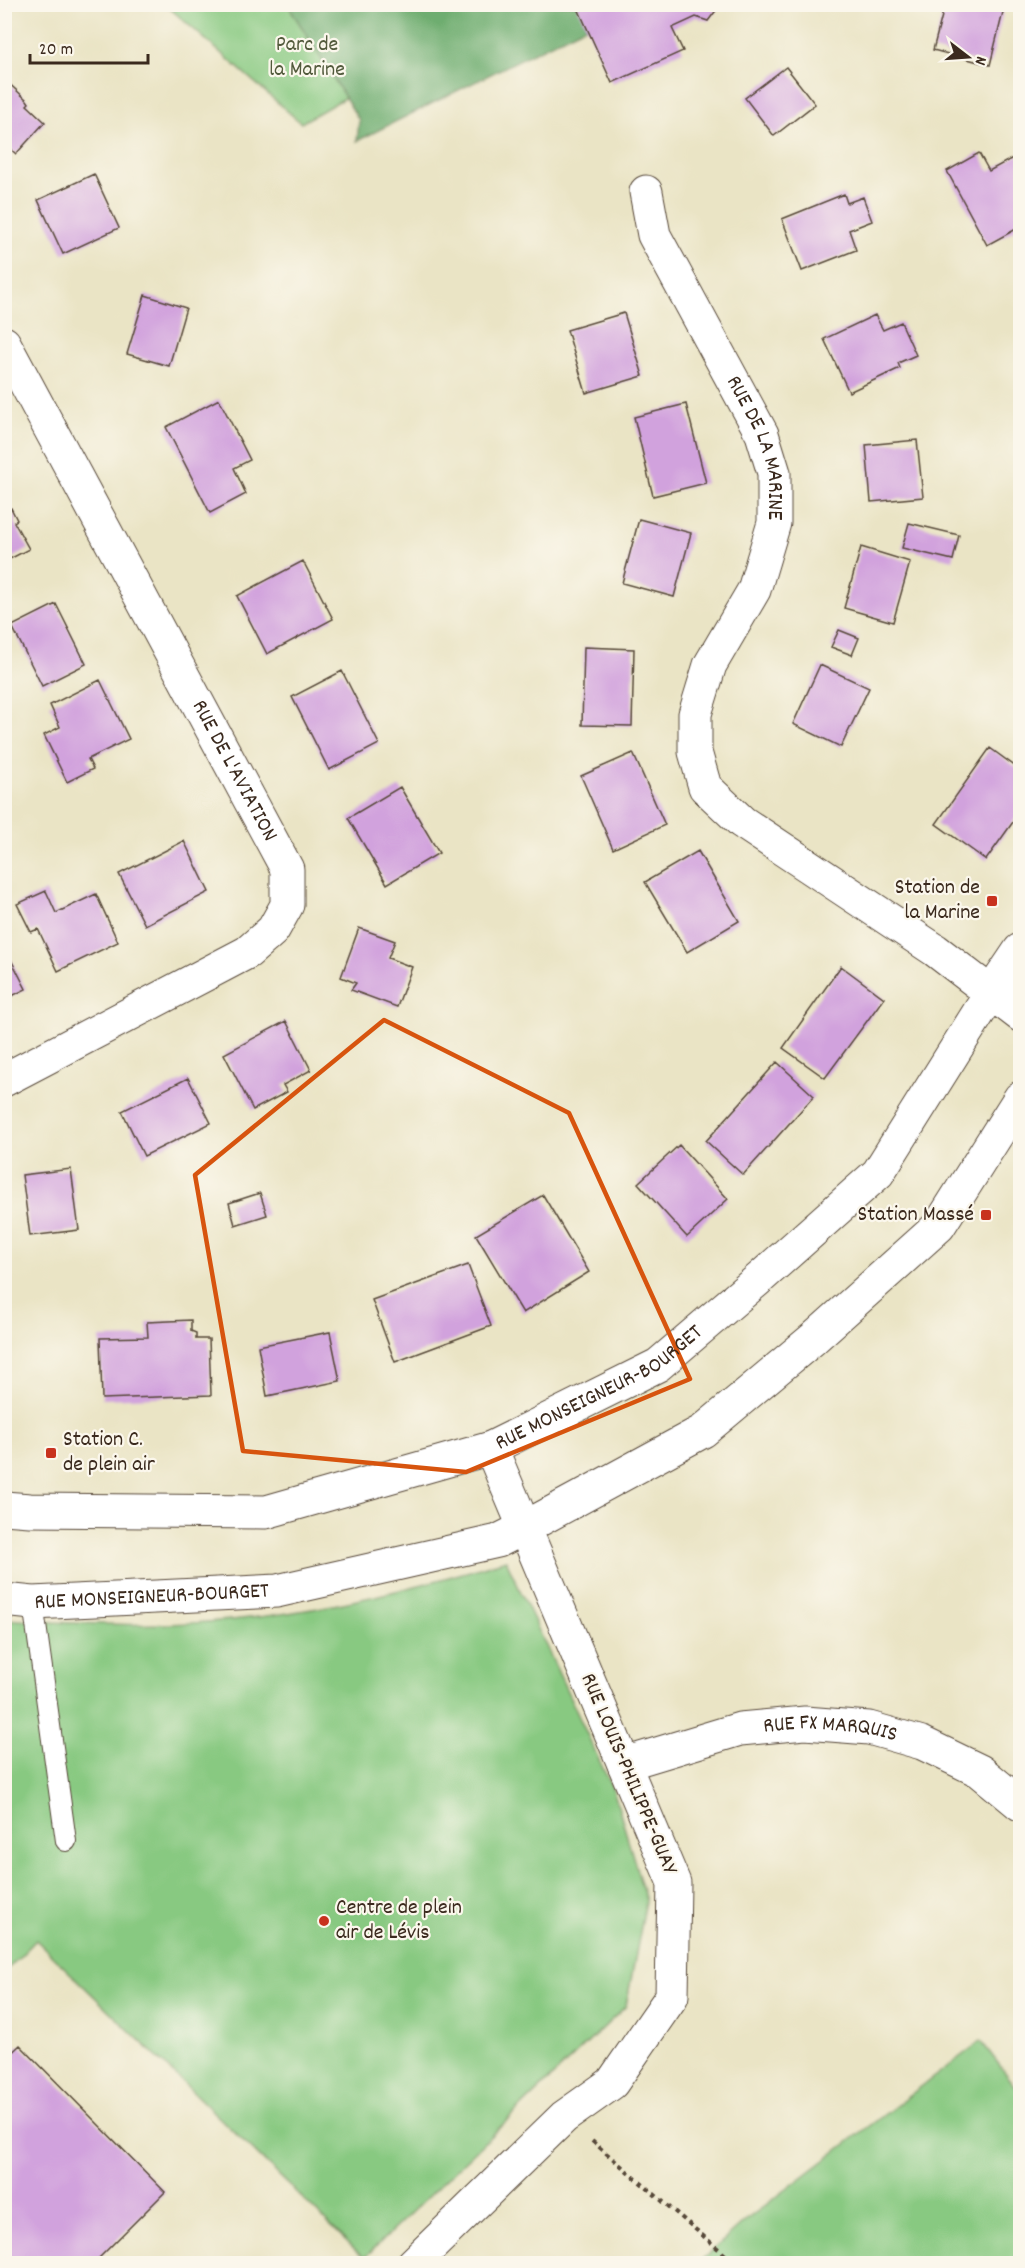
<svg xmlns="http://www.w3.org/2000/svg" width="1025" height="2268" font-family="Dekko,sans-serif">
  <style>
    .green { fill: #88c981; stroke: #627a50; stroke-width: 1.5 }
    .forest { fill: #6ead6f; stroke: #546c46; stroke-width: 1.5 }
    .building { fill: #d1a2dd }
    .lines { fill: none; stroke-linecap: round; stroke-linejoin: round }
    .lane-casing { stroke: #554637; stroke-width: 22 }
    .street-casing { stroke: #554637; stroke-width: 35 }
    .secondary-casing { stroke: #554637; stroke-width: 35 }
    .path { stroke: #554637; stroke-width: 4; stroke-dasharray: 4.5 4.5; stroke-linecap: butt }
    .lane { stroke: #fff; stroke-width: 20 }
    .street { stroke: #fff; stroke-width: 33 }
    .secondary { stroke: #fff; stroke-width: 33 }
    .marked { fill: none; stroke: #d7540e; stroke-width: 4.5; stroke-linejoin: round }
    .poi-dot { fill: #c8321e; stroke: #fbf7ec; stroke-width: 2 }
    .labels { text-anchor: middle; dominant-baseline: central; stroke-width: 4.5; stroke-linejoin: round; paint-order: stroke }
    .park-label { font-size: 22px; fill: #525a3c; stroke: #fbf7ec }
    .street-label { font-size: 22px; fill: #3b2a1e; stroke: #fbf7ec }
    .poi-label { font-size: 22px; fill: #3b2a1e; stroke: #fbf7ec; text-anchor: end }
  </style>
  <rect width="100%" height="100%" fill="#fbf7ec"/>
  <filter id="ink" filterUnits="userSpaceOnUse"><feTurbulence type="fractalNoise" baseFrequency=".0167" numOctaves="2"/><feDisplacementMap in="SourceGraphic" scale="12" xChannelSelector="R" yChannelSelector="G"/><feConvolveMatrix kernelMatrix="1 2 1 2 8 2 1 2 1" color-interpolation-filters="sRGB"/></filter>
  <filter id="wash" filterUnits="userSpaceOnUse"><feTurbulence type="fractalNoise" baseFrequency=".008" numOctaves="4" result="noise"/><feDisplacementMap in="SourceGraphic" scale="24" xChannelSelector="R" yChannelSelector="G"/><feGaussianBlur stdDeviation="1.35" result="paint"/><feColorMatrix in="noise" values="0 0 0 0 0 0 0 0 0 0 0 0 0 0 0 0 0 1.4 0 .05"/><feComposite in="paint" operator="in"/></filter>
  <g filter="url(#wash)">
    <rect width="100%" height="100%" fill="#eae4c5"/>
    <path class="green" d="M166,5H506L301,123Z
      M506,1560L614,1792L646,1901L626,2006L364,2258L36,1940L5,1972V1619C89,1625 174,1628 259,1617C343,1607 426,1585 506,1560Z
      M981,2041L1020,2092V2263H698L750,2217Z"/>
    <path class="forest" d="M288,5H629L357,141L359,120Z"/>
    <g id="blocks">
      <path class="building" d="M576,4H721L708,21L696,17L672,28L683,51L612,83Z
        M945,4H1005L990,65L933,50Z
        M786,67L815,104L774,136L745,98Z
        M4,79L27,100L29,103L27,105L45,122L16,154L4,143Z
        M979,153L989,171L1020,154V227L987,245L947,171Z
        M94,174L119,228L63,254L38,200Z
        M844,194L847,203L863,197L872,221L849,230L856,250L802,271L782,219Z
        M145,295L186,308L169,366L127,354Z
        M624,313L643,376L586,393L567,330Z
        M875,315L883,330L901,322L916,355L898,363L900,368L849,392L824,339Z
        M219,399L250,460L234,468L246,494L210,513L166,427Z
        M686,404L706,483L653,496L634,417Z
        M917,440L923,497L871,502L866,445Z
        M4,501L9,509L11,508L17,520L14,522L29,549L4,562Z
        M639,519L691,533L674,597L622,583Z
        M909,523L959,535L953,560L902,548Z
        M861,547L910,562L893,622L844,608Z
        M303,561L333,619L267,654L237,596Z
        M56,604L86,664L42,686L12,626Z
        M839,630L859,638L852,655L831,647Z
        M584,647L634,649L632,726L582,725Z
        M820,665L869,688L841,747L793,724Z
        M342,671L379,744L329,770L292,697Z
        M100,680L129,739L88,759L93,769L67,782L44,735L60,727L50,705Z
        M990,748L1020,770V817L1018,815L986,860L936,824Z
        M633,753L665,825L613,849L581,776Z
        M400,787L439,853L387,884L348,818Z
        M184,841L209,892L145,925L119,874Z
        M698,851L739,921L687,952L645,882Z
        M46,891L56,913L96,894L118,942L58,971L38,929L31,932L17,904Z
        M359,928L395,941L388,958L412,967L397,1007L351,990L356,983L341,977Z
        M4,946L26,989L4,1000Z
        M841,966L884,998L825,1078L783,1048Z
        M286,1021L311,1070L283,1085L287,1092L253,1110L224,1054Z
        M777,1062L814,1096L743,1175L706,1141Z
        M188,1078L211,1123L144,1156L122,1111Z
        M679,1145L728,1199L687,1237L638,1183Z
        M71,1169L79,1230L30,1236L22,1175Z
        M260,1193L267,1215L235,1225L229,1203Z
        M543,1195L589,1272L523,1313L476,1235Z
        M468,1265L491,1326L395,1362L372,1300Z
        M191,1320V1331L196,1333V1339H209L211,1395L102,1399L100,1338L148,1337L147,1322Z
        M330,1332L340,1381L267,1396L258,1346Z
        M20,2045L165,2192L93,2264H4V2060Z"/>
    </g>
  </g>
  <g filter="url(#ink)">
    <use href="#blocks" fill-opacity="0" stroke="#554637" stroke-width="1.5"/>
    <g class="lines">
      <g class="lane-casing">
        <path id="lane" d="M33,1603L66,1841"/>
      </g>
      <g class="street-casing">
        <g id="street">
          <path id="s1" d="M646,192L654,235L762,434L774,473V523L754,590L710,665L695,714V752L705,787L742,822L935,950L1020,1015"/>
          <path id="s2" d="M4,343L287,869V905L273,930L248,952L4,1080"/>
          <path id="s3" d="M624,1764L740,1729L805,1723L869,1728L922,1743L980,1771L1020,1804"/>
          <path d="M413,2264L564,2117L612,2083L672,1996L674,1883L491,1448"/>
        </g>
      </g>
      <g class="secondary-casing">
        <g id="secondary">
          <path id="s4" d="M4,1508L30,1510L266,1512L491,1448L658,1365L760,1278L878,1173L991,993L1020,950"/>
          <path id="s5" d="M4,1600L33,1603L277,1591L498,1541L524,1528L703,1431L813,1339L939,1226L1020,1098"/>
        </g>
      </g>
      <path class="path" d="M592,2141L736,2264"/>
      <use href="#lane" class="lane"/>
      <use href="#street" class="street"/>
      <use href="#secondary" class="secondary"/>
    </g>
  </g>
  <path class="marked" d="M384,1020L569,1113L690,1379L466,1472L243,1451L195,1175Z"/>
  <g class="poi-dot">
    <rect x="986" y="895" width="12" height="12" rx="3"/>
    <rect x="980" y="1209" width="12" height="12" rx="3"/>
    <rect x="45" y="1447" width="12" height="12" rx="3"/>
    <circle cx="324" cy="1921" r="6"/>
  </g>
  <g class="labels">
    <g class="park-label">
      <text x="307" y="45">Parc de<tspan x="307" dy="25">la Marine</tspan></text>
    </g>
    <g class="street-label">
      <text stroke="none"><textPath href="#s1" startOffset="282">RUE DE LA MARINE</textPath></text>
      <text stroke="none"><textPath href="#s2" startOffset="486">RUE DE L'AVIATION</textPath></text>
      <text stroke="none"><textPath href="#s4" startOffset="620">RUE MONSEIGNEUR-BOURGET</textPath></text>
      <text stroke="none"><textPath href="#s5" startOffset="148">RUE MONSEIGNEUR-BOURGET</textPath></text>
      <text stroke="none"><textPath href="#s3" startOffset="212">RUE FX MARQUIS</textPath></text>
      <text transform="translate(628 1774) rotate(67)">RUE LOUIS-PHILIPPE-GUAY</text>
    </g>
    <g class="poi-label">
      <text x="980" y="888">Station de<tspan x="980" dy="25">la Marine</tspan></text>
      <text x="974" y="1215">Station Massé</text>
      <text x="63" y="1440" text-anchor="start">Station C.<tspan x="63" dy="25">de plein air</tspan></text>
      <text x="336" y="1908" text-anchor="start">Centre de plein<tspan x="336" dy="25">air de Lévis</tspan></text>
    </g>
  </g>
  <rect width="1025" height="2268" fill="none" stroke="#fbf7ec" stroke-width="24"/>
  <g transform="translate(968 57) rotate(107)" stroke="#fbf7ec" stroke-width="4.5" paint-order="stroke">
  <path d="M0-4.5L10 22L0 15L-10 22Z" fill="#3b2a1e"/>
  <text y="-9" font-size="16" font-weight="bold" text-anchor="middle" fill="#3b2a1e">N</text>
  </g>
  <path d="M30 54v9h118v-9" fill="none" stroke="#3b2a1e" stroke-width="3"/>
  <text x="39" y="54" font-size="18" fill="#3b2a1e" stroke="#fbf7ec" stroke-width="4.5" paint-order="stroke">20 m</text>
</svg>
